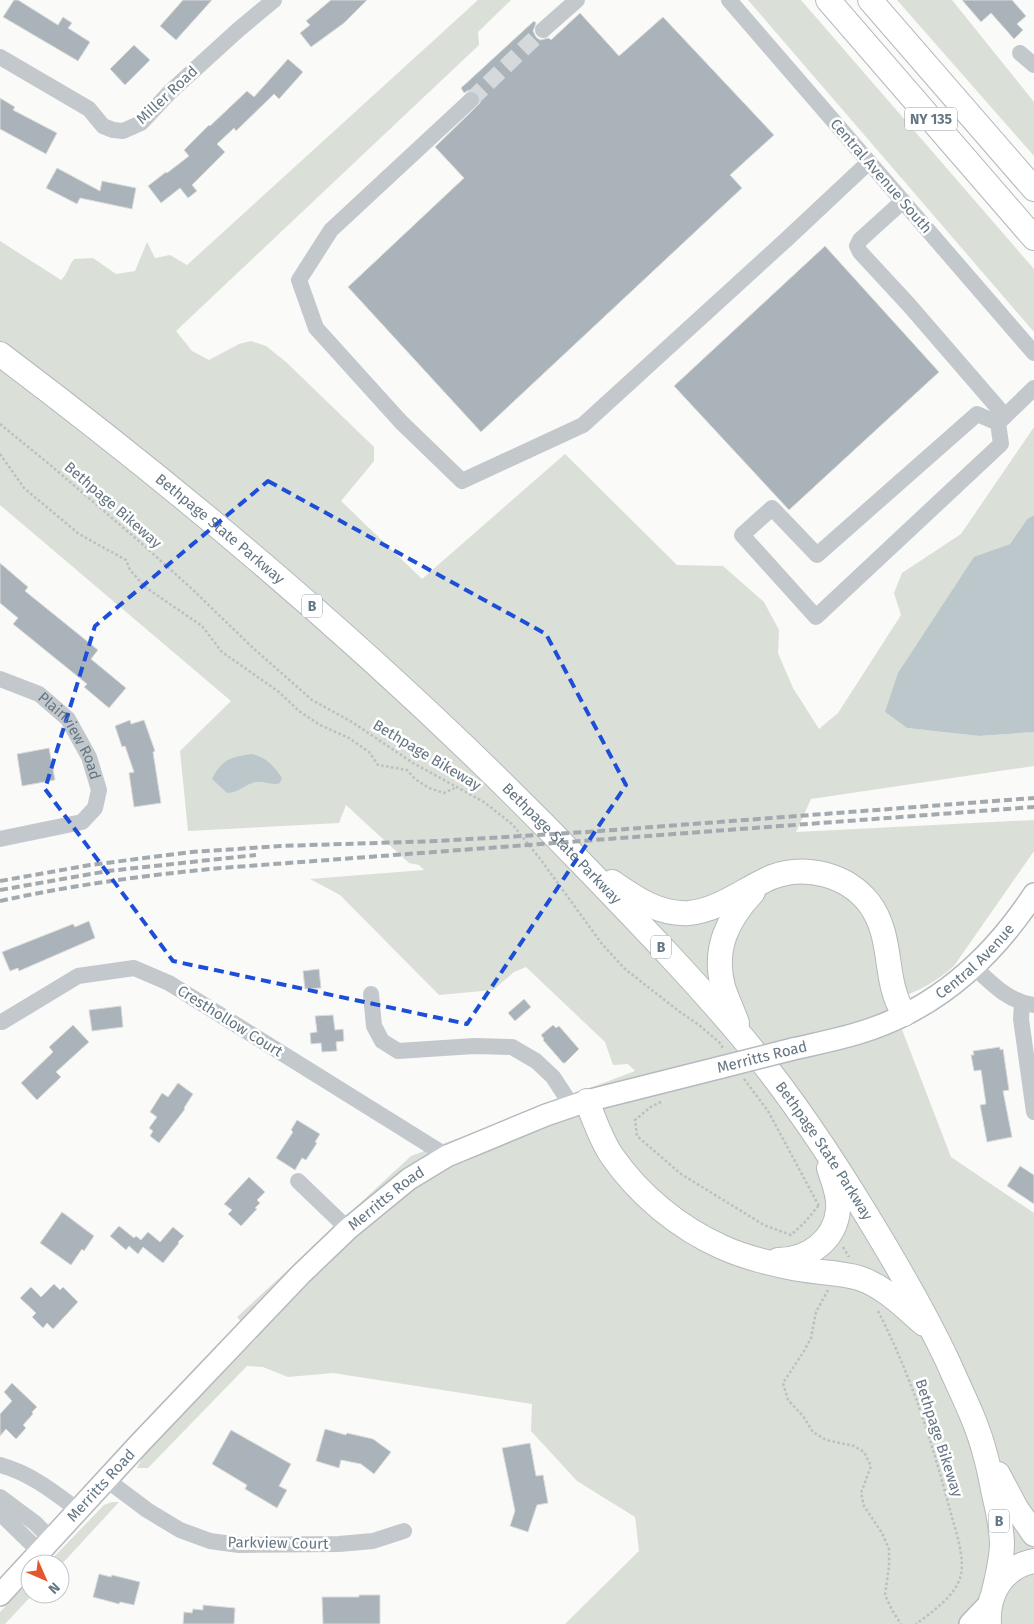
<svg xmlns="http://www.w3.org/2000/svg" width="1034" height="1624" font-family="'Fira Sans',sans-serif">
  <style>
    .green { fill: #dadfd7 }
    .water { fill: #bbc7cb }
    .building { fill: #aab3b9; stroke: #dcdcda }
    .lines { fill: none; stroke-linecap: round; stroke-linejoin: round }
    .minor-tunnel { stroke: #d5d9db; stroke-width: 16; stroke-dasharray: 16 8; stroke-linecap: butt }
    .major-casing { stroke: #b5babe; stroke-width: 24 }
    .highway-casing { stroke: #b4b9bd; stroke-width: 26 }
    .path { stroke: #bbbfc2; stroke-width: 2.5; stroke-dasharray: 2.5 2.5; stroke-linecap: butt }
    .minor { stroke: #c3c8cc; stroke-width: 16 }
    .major { stroke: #fff; stroke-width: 21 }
    .highway { stroke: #fff; stroke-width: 24 }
    .rail { stroke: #a2aab0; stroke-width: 4; stroke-dasharray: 8 4; stroke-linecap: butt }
    .major-bridge-casing { stroke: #b5babe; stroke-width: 24; stroke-linecap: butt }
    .major-bridge { stroke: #fff; stroke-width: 21 }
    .marked { fill: none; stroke: #1d4ed8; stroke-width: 4; stroke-dasharray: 10 6; stroke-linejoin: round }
    .labels { text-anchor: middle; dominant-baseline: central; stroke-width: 5; stroke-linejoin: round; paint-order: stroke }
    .shield { fill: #fff; stroke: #939fa8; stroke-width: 1 }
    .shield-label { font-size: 14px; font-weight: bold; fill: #657683 }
    .street-label { font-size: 15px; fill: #657683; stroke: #fff }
  </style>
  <rect width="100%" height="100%" fill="#fafaf8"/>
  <path class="green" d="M478,0H511L478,32L479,45L176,331L192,351L209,360L239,344L251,341L266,346L286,362L374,447V461L341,501L422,579L565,454L677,565L723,566L764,602L779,630L778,653L793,688L819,729L838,713L901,615L894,593L902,573L961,534L1034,427V515L1027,519L1010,544L974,558L885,712L907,728L979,736L1034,732V766L811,799L796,832L1034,820V851L954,966C934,984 916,992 891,1001L951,1157L1034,1213V1624H565L639,1551L635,1517L577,1481L531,1431L532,1404L333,1373L288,1377L263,1367L247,1366L148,1468H137L143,1456L257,1338L237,1317L411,1156L635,1071L628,1064L613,1065L605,1042L526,967L514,972L493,990L439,995L340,895L310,879L424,870L419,865L409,863L346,805L339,823L188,831L180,751L231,701L0,505V241L61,280C68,274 68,266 74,259L93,258L116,274L135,271L147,242L155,258L170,255L187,265Z
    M748,0H801L1034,269V332Z
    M897,0H952L1034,102V156Z
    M112,1502H119L60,1566V1564H47L104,1505Z
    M30,1581V1594H33L5,1624H0V1612Z"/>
  <path class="water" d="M1034,515V732L979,736L907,728L885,712L898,673L974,557L1010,544L1027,519Z
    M252,754C266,757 274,766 282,778L280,783C272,786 265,781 256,782C245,784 239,793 227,793L212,779C222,759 231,757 252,754Z"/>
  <path class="building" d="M14,0H18L58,25L63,17L72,23L68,28L90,42L78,61L3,17Z
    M183,0H212L176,40L160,26Z
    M331,0H367L344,23L311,47L300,33L310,25L306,21Z
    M962,0H1012L1026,16L1017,24L1023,30L1014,39L991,13L981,22Z
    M580,13L619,56L663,17L774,135L730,175L742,188L481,432L348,287L464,178L435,147L480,103L481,98L478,93L469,90L464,93L461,88L534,21L536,23L533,31L536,37L540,40L549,38L551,40Z
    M134,45L150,60L125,85L110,69Z
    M288,59L303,72L279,99L274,94L236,131L234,128L217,144L225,152L192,185L197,191L188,198L180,188L161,203L148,186L166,172L167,173L189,156L184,150L209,125L210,126L247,91L254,97Z
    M0,98L15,107L13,110L57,133L46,154L0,129Z
    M57,168L100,191L102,181L136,188L132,209L80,198L77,204L46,188Z
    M825,246L939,372L789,510L674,386Z
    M0,563L28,587L25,591L98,650L91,659L126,688L109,708L84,687L87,684L13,624L18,618L0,603Z
    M130,720L131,724L144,720L155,751L153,752L161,803L134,807L129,773L134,772L125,746L122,747L115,726Z
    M49,748L55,780L22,786L17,754Z
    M89,921L95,938L19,971L18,968L10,971L2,952L73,924L75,927Z
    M319,969L321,988L305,989L303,971Z
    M524,999L531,1007L515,1021L508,1013Z
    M121,1006L123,1027L92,1031L89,1010Z
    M333,1015L335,1030L343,1029L344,1041L336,1042L337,1051L322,1052L321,1043L311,1044L310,1033L317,1032L315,1016Z
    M73,1025L89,1042L56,1072L61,1077L37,1100L21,1083L53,1052L49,1047Z
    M553,1025L556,1028L559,1026L579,1049L565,1063H563L543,1040L544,1039L541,1035Z
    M1000,1047V1050L1003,1049L1009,1090L1003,1091L1012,1137L987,1142L980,1105L986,1104L981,1070L974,1071L971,1055H974L973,1051Z
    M178,1083L193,1094L184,1108L185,1109L159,1143L150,1136L153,1131L149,1128L157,1117L150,1112L162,1093L168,1097Z
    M297,1120L320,1134L315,1142L317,1143L306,1160L302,1158L295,1170L276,1158L293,1132L291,1130Z
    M1020,1166L1034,1175V1204L1007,1186Z
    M249,1177L265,1192L257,1200L260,1203L255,1208L257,1209L241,1226L228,1214L232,1210L224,1204Z
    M62,1212L94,1236L84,1251L82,1249L71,1265L40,1243Z
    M119,1226L134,1238L136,1236L141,1240L148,1232L160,1242L173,1227L184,1236L178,1242L179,1243L163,1263L143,1247L138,1254L129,1246L126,1250L110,1236Z
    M54,1284L60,1290L63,1287L78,1302L53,1329L47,1323L43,1328L32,1317L36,1313L20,1298L31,1287L41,1297Z
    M12,1383L37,1407L32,1412L33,1414L23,1425L26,1428L16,1439L6,1429L0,1436V1414L12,1401L4,1392Z
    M325,1429L346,1435L347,1433L373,1439L391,1452L374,1474L361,1464L341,1460L339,1468L316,1461Z
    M231,1430L291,1464L279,1486L287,1490L277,1508L245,1489L247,1485L212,1464Z
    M530,1443L536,1476L543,1475L548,1503L537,1505L528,1532L510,1526L515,1511L502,1448Z
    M99,1574L111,1577L112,1575L140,1582L134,1605L120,1602L119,1604L93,1597Z
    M359,1595H380V1624H323L322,1597H359Z
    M203,1605L235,1608L234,1624H183L184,1612L192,1613L193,1609L203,1610Z"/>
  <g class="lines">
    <path class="minor-tunnel" d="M471,100L543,30"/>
    <g class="major-casing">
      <g id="major">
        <path id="s2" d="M793,1049C819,1043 846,1038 871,1029C940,1005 994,955 1034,894"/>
        <path id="s3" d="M0,1595L140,1443L301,1274L348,1229L409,1179L447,1156L546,1115L587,1101L722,1067"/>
        <path d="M970,1624L989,1604"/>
      </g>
    </g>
    <g class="highway-casing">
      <g id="highway">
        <path d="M828,0L1034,238"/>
        <path d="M870,0L1034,189"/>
        <path id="s4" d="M0,354C210,512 410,684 592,874C643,927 694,980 742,1037C789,1093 831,1156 869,1219C897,1265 925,1313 948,1362C961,1392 977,1422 985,1454C989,1467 991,1480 994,1494C998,1510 1001,1526 1002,1542C1002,1559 998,1575 994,1591"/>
        <path d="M612,882C635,898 659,915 689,913C720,910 744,889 772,877C806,864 847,875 869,903C895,938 882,979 904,1014"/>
        <path d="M737,1023C733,1012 727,999 723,987C713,949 727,920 753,892"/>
        <path d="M587,1101C594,1119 601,1140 612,1156C639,1195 679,1228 722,1247C739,1255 769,1263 788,1267C811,1273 836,1271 859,1278C884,1286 904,1307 924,1324"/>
        <path d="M778,1260C807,1260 835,1241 838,1210C840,1196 833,1181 829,1168"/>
        <path d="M998,1474L1016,1508L1034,1534"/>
        <path d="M989,1624C987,1593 1003,1567 1034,1561"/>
      </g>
    </g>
    <path class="path" d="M0,424L49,464L140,542L192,589L252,647L312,700L352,722L413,763L484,802L512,824L541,860L602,944L625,969L680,1012L699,1025L719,1042L723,1048
      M0,454L24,488L79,534L126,560L130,570L145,587L202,626L222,652L279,692L299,711L320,725L349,738L369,752L378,765L407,770L415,779L429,788L444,793L457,787
      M744,1079L768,1111L819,1206
      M661,1102L652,1106L635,1120L637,1136L681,1174L764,1225L791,1235L805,1222L819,1205
      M843,1247L849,1257
      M828,1290L816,1312L811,1338L804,1351L783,1383L788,1400L803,1416L813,1432L826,1440L854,1446L864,1452L871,1466L861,1493L864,1506L882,1533L889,1549V1566L885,1595L892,1610L901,1624
      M878,1311C911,1375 933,1445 951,1514C956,1532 966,1560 960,1578C954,1597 932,1612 916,1624"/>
    <g class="minor">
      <path d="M729,0L1034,353"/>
      <path d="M543,30L577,0"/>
      <path d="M1020,53L1034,65"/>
      <path d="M0,57L89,109L103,126L113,130L123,131L141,123L170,92L238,30L274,0"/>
      <path d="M471,100L331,230L299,280L316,328L401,422L462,481L583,425L788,238L869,162"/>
      <path d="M903,201L860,240L857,246L860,252L909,305L1005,416"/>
      <path d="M977,414L998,423L1001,444L816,617L742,535L772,508L817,555Z"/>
      <path d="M998,423L1034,388"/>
      <path id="s1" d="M0,679L39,694L68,719L89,757L99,790L95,808L82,822L0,839"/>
      <path d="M974,967C992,984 1009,1002 1034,1005"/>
      <path d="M371,994L374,1026L382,1041L398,1051L474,1046L512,1047L536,1061L553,1077L572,1106"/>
      <path d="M1022,1003L1021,1019L1034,1112"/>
      <path d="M2,1022L78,976L134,968L169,983L447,1156"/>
      <path d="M298,1181L348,1229"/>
      <path d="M0,1465C30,1473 54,1492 79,1511"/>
      <path d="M107,1480L147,1510L180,1530L210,1541L239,1545L339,1544L373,1541L404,1531"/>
      <path d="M0,1497L35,1523L52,1540"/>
      <path d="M0,1513L40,1552"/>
    </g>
    <use href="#major" class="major"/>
    <use href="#highway" class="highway"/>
    <path class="rail" d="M0,881L90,865L192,852L280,846L438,841L587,832L1034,798
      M0,890L108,871L256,855
      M0,901C73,885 147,875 221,868L1034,807"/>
    <g class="major-bridge-casing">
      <path id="major-bridge" d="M722,1067L793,1049"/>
    </g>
    <use href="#major-bridge" class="major-bridge"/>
  </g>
  <path class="marked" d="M268,481L546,634L626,785L467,1024L173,961L45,789L95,626Z"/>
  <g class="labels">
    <g class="shield">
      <rect x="905" y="107.5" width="52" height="23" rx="4"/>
      <rect x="302" y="594.5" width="20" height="23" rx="4"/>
      <rect x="651" y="935.5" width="20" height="23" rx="4"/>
      <rect x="989" y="1509.5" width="20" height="23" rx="4"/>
    </g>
    <g class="shield-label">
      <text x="931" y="119">NY 135</text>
      <text x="312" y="606">B</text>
      <text x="661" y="947">B</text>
      <text x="999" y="1521">B</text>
    </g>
    <g class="street-label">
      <text transform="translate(167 95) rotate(-43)">Miller Road</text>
      <text transform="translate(881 176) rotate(49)">Central Avenue South</text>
      <text transform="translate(113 505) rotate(41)">Bethpage Bikeway</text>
      <text stroke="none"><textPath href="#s4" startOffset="281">Bethpage State Parkway</textPath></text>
      <text stroke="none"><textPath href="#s1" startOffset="95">Plainview Road</textPath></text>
      <text transform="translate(427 755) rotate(31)">Bethpage Bikeway</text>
      <text stroke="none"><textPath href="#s4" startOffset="746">Bethpage State Parkway</textPath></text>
      <text stroke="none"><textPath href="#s2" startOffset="206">Central Avenue</textPath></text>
      <text transform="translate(230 1021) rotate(32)">Cresthollow Court</text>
      <text transform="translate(762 1057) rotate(-14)">Merritts Road</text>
      <text stroke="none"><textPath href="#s4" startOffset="1151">Bethpage State Parkway</textPath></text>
      <text stroke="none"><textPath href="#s3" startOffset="554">Merritts Road</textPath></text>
      <text transform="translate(939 1438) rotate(72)">Bethpage Bikeway</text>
      <text stroke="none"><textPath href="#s3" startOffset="149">Merritts Road</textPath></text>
      <text transform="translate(278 1543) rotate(1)">Parkview Court</text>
    </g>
  </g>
  <g transform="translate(45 1579) rotate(135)"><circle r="24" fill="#ffffff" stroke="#c1c8cd"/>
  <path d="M0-4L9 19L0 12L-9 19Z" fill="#e4572e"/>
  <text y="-8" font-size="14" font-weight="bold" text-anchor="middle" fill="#657683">N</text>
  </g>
</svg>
